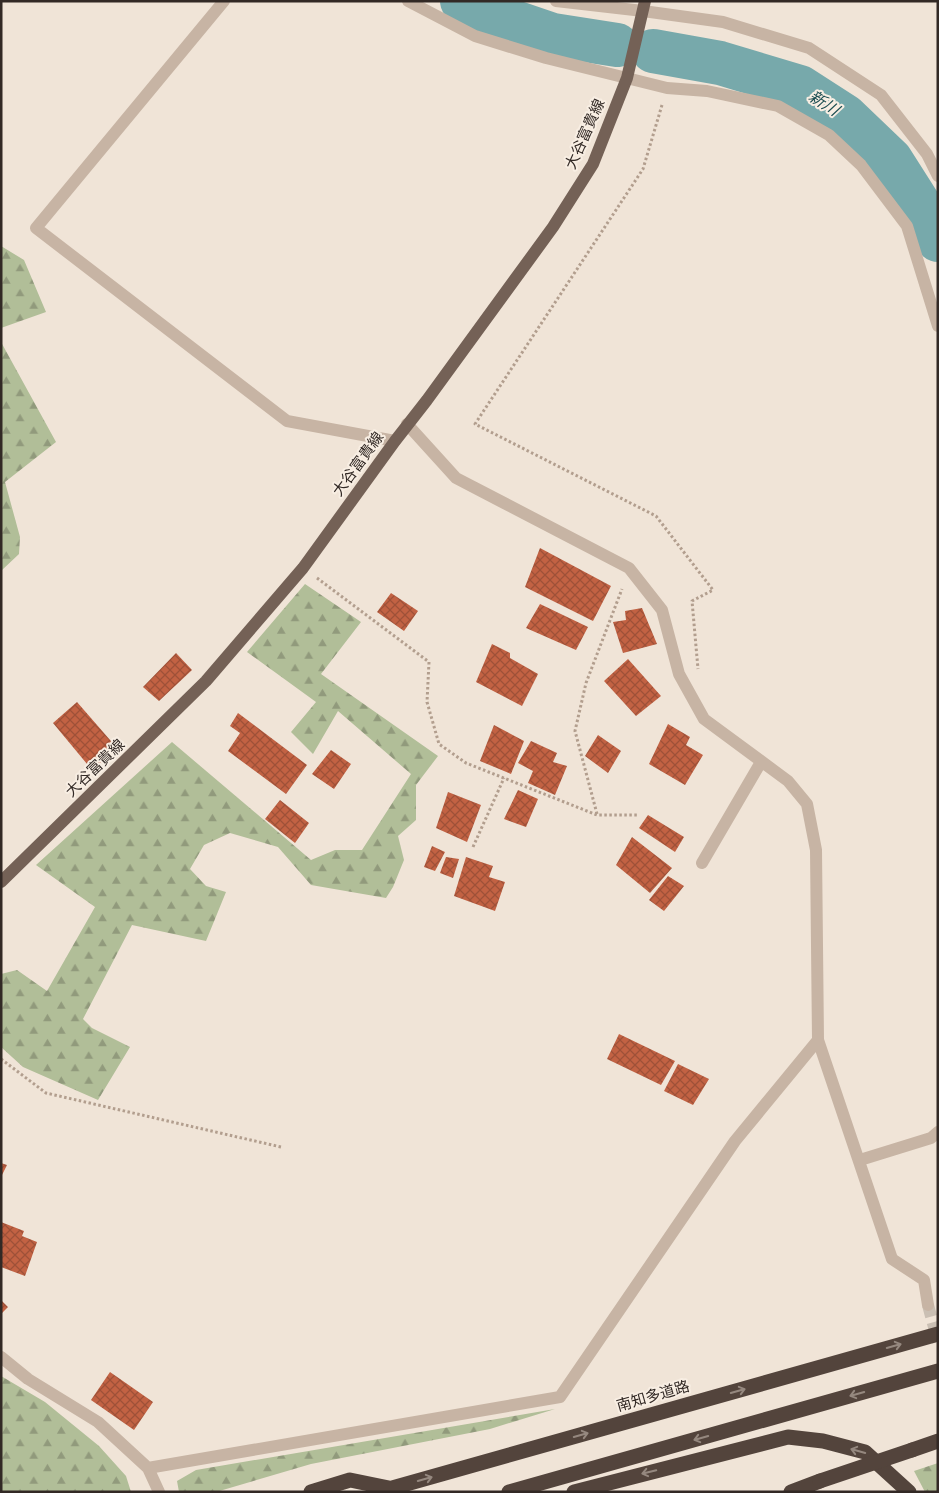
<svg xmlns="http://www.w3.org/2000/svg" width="939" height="1493" font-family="'DM Sans','Noto Sans JP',sans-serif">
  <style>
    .forest { fill: url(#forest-firs) }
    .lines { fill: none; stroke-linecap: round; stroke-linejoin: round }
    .river { stroke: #77a9ab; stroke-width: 44 }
    .building { fill: url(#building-cross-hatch) }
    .minor-tunnel { stroke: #cabfb3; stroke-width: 12; stroke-dasharray: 12 6; stroke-linecap: butt }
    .path { stroke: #b29e8e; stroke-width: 3; stroke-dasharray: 2.5 2.5; stroke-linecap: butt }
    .minor { stroke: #c7b4a4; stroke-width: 12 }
    .major { stroke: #746156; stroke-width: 12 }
    .highway { stroke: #53443c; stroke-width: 15 }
    .highway-bridge { stroke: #53443c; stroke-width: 15 }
    .oneway { stroke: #95887f }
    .labels { text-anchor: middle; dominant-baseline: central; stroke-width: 4; stroke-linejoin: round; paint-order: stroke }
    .street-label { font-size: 15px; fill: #322925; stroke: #f8eee3 }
    .water-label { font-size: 16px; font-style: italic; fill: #1d4e52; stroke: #f8eee3 }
  </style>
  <defs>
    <pattern id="forest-firs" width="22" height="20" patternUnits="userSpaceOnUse" patternTransform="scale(1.25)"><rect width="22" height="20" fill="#b1be98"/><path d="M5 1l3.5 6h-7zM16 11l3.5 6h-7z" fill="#919a7c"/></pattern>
    <pattern id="building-cross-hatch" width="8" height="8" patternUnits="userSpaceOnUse" patternTransform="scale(1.25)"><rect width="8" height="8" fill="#c26243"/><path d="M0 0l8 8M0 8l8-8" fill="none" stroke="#9e5138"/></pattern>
  </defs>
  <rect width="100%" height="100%" fill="#f0e4d7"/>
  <path class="forest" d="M1,246L24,260L46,312L1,328Z
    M1,342L56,442L5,482L20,537L19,554L1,571Z
    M305,584L361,622L321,674L438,756L416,785V820L398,836L404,860L393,887L386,898L311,885L278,847L230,833L204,845L190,869L206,886L226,892L206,941L132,925L83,1019L92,1028L130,1047L98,1100L23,1067L1,1047V974L17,970L47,991L95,907L36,865L172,742L311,860L335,850H362L411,774L338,711L313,754L291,732L316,702L247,652Z
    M1,1376L45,1402L99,1446L126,1476L131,1492H1Z
    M555,1409L490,1429L311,1464L216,1492H179L177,1481L196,1470Z
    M938,1463V1492H925L914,1471Z"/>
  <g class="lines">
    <path class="river" d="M462,1L482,11L553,35L617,45
      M653,51L720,63L800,87L845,116L891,160L926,215L938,240"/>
  </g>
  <path class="building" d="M540,548L611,586L593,621L525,587Z
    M391,593L418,611L404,631L377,612Z
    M540,604L588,627L576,650L526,628Z
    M642,608L657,644L623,653L613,622L626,620L625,611Z
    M492,644L510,653V658L538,674L522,706L476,682Z
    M176,653L192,670L159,701L143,687Z
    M628,659L661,696L636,716L604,681Z
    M77,702L117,748L92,770L53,723Z
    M238,713L307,765L286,794L228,751L240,733L230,726Z
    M668,724L690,737L686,745L703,755L685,785L649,764Z
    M494,725L524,741L511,774L480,761Z
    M598,735L621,751L608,773L585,756Z
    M531,741L557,753L553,762L567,766L555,795L528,783L533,771L518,763Z
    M331,750L351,764L334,789L312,774Z
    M518,790L538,799L526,827L504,819Z
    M448,792L481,805L467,842L436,828Z
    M280,800L309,823L295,843L265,819Z
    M648,815L684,837L675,852L639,828Z
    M632,837L672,868L650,893L616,865Z
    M432,846L445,852L435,871L424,867Z
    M446,857L459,859L453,878L440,873Z
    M466,857L493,866L489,877L505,882L495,911L454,896Z
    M668,876L684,886L664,911L649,900Z
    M619,1034L675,1061L661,1085L607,1059Z
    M678,1064L709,1079L693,1105L664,1091Z
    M1,1163L7,1165L1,1177Z
    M1,1222L24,1231L22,1236L37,1242L25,1276L1,1267Z
    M1,1300L8,1307L1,1314Z
    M110,1372L153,1402L134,1430L91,1400Z"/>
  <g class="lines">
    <path class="minor-tunnel" d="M928,1305L938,1342"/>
    <path class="path" d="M662,105L643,169L475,424L656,516L713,590L692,601L698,669
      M317,578L429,662L427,702L439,744L466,763L597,815H639
      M597,814L575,731L586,683L622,589
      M473,847L504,778
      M1,1059L46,1093L281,1147"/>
    <path class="minor" d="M224,1L36,228L287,421L395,441
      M408,1L475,36L546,58L667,88L707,91L778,106L829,135L861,165L907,226L938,326
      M556,1L643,11L723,22L809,48L881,95L927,154L938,176
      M407,424L456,478L629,568L662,610L679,674L704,719L788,781L807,804L816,850L818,1040L892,1259L924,1280L928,1305
      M702,863L761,762
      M860,1160L931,1138L938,1132
      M1,1357L28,1379L98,1422L148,1468L159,1492
      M148,1468L560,1397L735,1141L818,1040"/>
    <path class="major" d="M1,882L206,681L303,568L395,441L427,400L553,227L593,164L627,78L645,1"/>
    <path class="highway" d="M912,1450L938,1441
      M311,1492L350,1480L389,1488
      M378,1492L938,1334
      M509,1492L938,1371
      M574,1492L788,1437L823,1441L865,1452L909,1492
      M791,1492L820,1481"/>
    <path class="highway-bridge" d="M820,1481L912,1450"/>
  </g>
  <defs><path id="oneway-shaft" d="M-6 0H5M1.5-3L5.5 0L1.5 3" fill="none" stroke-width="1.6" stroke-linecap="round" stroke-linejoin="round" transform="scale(1.25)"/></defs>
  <g class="oneway">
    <use href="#oneway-shaft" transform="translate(894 1346) rotate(-16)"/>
    <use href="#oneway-shaft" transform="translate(738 1391) rotate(-16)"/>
    <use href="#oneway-shaft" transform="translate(857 1394) rotate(164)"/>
    <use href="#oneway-shaft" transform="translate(581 1435) rotate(-16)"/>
    <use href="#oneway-shaft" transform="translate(701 1438) rotate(164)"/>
    <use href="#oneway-shaft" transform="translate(858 1451) rotate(-164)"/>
    <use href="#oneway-shaft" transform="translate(649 1472) rotate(166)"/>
    <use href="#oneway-shaft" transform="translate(425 1479) rotate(-16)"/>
  </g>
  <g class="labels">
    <g class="street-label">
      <text transform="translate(585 134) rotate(-66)">大谷富貴線</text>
      <text transform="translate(358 464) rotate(-54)">大谷富貴線</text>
      <text transform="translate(95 768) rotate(-44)">大谷富貴線</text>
      <text transform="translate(653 1396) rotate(-16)">南知多道路</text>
    </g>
    <g class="water-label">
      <text transform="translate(824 103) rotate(33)">新川</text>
    </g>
  </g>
  <rect width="939" height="1493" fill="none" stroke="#322925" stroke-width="5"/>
</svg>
